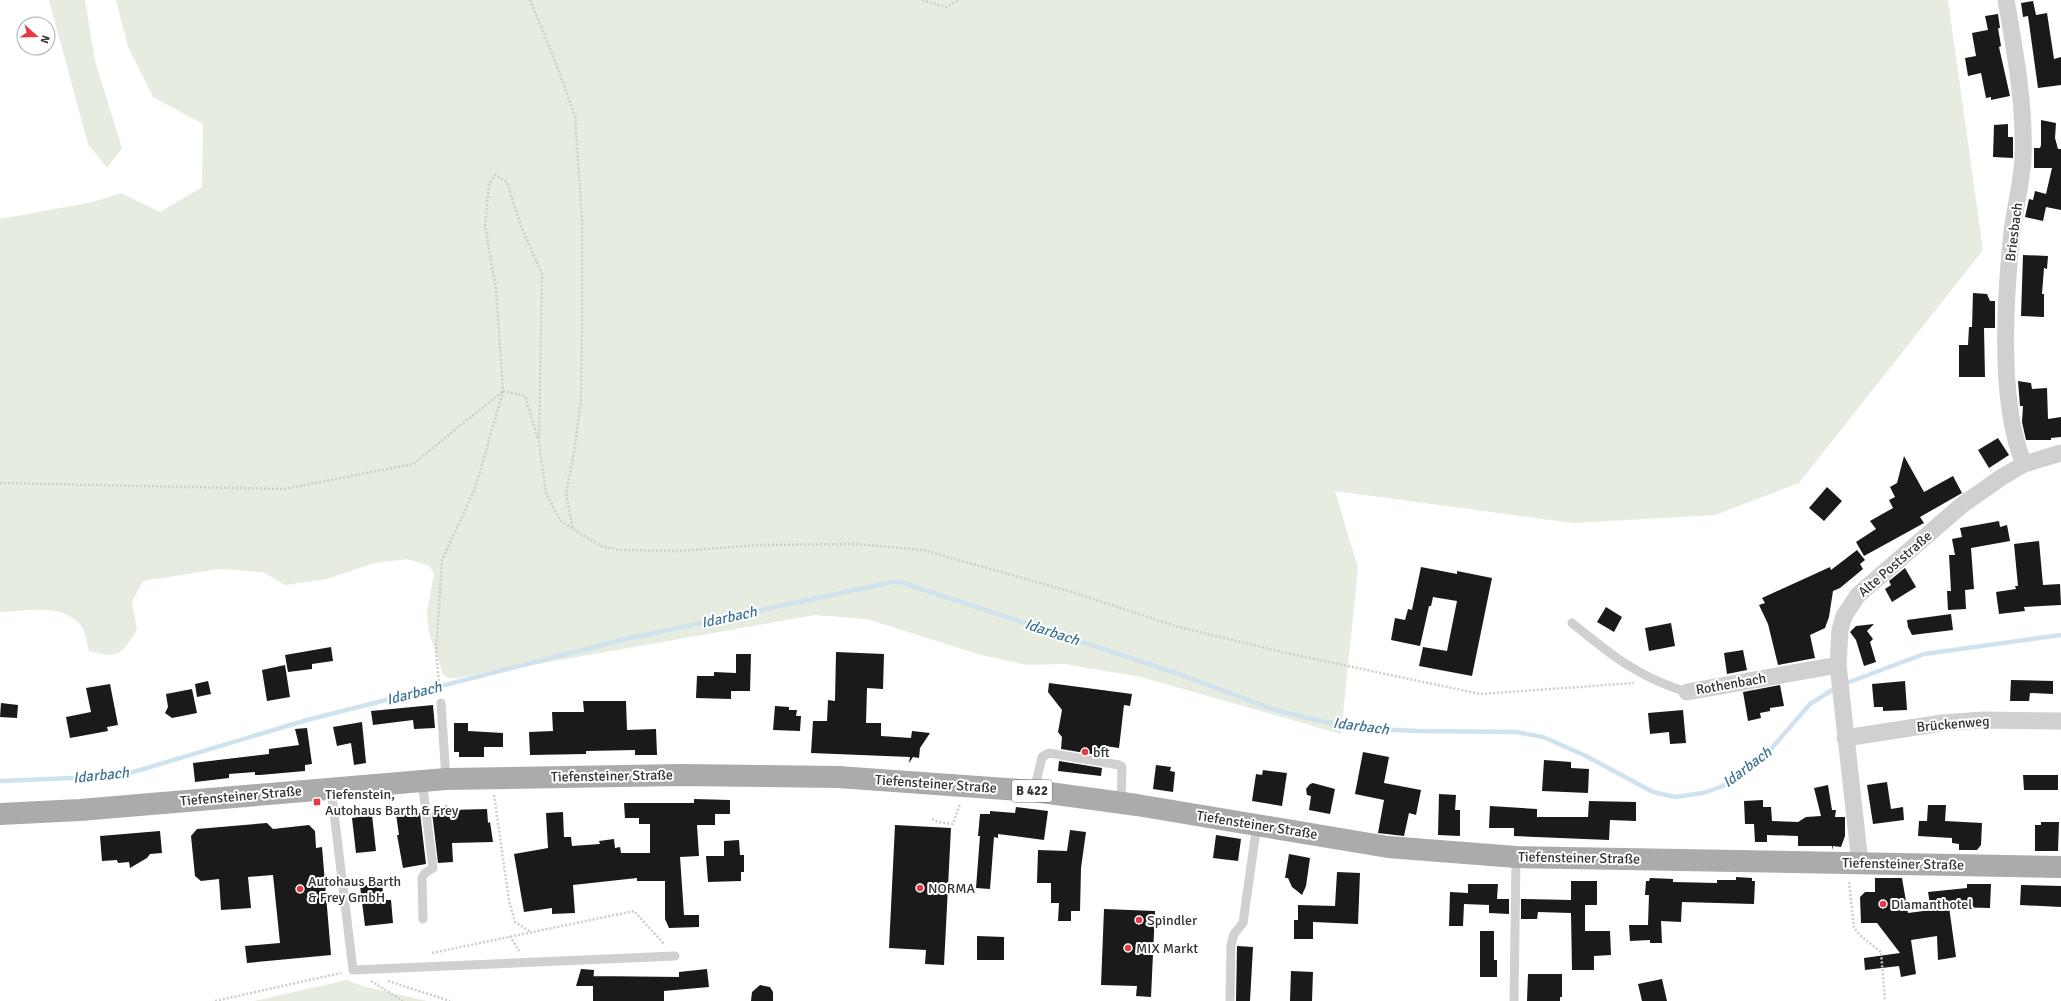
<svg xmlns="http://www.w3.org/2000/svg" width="2061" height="1001" font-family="Signika,sans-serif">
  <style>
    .green { fill: #e6ecdf }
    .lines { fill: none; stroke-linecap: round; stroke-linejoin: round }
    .stream { stroke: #cfe2ee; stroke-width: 4.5 }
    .building { fill: #1a1a1a }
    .path { stroke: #cdcdcd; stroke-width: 2.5; stroke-dasharray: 2 2; stroke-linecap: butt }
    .lane { stroke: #d0d0d0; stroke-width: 9 }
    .street { stroke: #d0d0d0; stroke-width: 17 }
    .primary { stroke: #ababab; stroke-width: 22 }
    .poi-dot { fill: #e63946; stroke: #fff; stroke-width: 1.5 }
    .labels { text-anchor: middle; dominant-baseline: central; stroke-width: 4; stroke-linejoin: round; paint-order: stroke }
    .shield { fill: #fff; stroke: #707070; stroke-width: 1 }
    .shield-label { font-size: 13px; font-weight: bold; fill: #333 }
    .street-label { font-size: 14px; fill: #333; stroke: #fff }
    .poi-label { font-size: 14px; fill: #333; stroke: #fff; text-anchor: start }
    .water-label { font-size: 15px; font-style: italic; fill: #3f7597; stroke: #fff }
  </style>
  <rect width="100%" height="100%" fill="#fff"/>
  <path class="green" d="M49,0H85L95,61L122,148L107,168L88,144Z
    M116,0H1948L1983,250L1799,483L1715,515L1573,523L1335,491L1358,568L1341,734L1141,677L1064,664L1028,665L981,655L867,619L815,615L458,678H448L443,674L429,632L427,613L434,573L429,566L408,559L374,563L327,579L285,585L263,572L219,569L143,581L132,602L137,630C121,655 119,659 89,651C87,643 85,630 80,624C61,603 25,611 0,612V219L93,202L121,193L160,212L202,187L203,124L153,97L128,47Z
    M347,980L362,986L427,1001H254Z"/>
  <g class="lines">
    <path class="stream" d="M1844,684L1924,654L2061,635
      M0,781L120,776L307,720L626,639L897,581L1176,673L1275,710L1351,728L1418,731L1516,732L1543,737L1584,755L1653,792L1675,797L1703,793L1723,786L1753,765L1771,749L1810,704L1837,687"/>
  </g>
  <path class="building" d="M2033,1L2036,15L2047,13L2054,59L2061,57V85L2038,88L2028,16L2023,17L2021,3Z
    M1998,14L2000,28L1988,30L1985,16Z
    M1998,28L2001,46L1999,47L2010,96L1991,100V97L1986,98L1981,73L1968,76L1965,58L1976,56L1972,33Z
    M2041,120L2056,123L2055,138L2058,149H2061V210L2046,207L2043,221L2025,217L2029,199L2033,200L2035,191L2046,194L2052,168H2034V148H2040L2041,145Z
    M2008,124V137H2013V158L1993,157L1994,125Z
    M2023,255L2048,256L2047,269L2044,268L2042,294H2044V317L2021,316Z
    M1973,293L1987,294L1990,301H1995V328H1984L1985,377H1959V345H1968L1969,327H1972Z
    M2018,381L2031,383L2032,389L2047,388L2048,419L2061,417V437L2051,438V440H2026L2022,422L2023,406H2020Z
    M1998,438L2009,455L1989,468L1978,450Z
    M1904,456L1924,492L1953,476L1962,493L1920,517L1924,523L1864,556L1856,542L1876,529L1870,521L1893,508L1889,500L1895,497L1890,487L1897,483Z
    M1827,487L1842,501L1824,521L1809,508Z
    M1999,521L2000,527L2007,525L2010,541L1971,548L1974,589L1965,590L1966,609L1948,610L1947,591H1951L1949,555H1955L1952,539L1962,537L1960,528Z
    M2039,541L2043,585L2060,584L2061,605L2024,607L2025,611L1999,614L1996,592L2016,589L2015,586H2018L2014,544Z
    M1857,550L1865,560L1860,564L1863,569L1840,588L1833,591L1829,617L1825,628L1810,635L1815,658L1778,665L1768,624L1759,605L1765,603L1762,598L1830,567L1831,570Z
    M1421,567L1457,574V571L1492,578L1472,676L1419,666L1423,647L1447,651L1457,601L1433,597L1431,606H1429L1420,646L1391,640L1395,618L1405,620L1408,609L1412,610Z
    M1905,568L1916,587L1892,602L1885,589L1891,585L1889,581Z
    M1606,607L1622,617L1614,632L1597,622Z
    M1951,614L1953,630L1912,635L1908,627L1907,620Z
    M1671,623L1675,646L1649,651L1645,628Z
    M1874,624L1867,631L1873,639L1870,642L1876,662L1864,666L1856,640L1850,632L1856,626Z
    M331,647L333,661L312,664V669L288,672L285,655Z
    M1743,650L1747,670L1727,674L1724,653Z
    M836,652L884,654L883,689L867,688L866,723H881V736L911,738L912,731L930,733L920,748L919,758L913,757L909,763L910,757L811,753L813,721H827L828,700L835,701Z
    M736,654H751L750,691H731V699L696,698L697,676H714V672L736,673Z
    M285,665L290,697L267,701L262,670Z
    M2011,680L2053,681V694L2030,693L2029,701H2010Z
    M208,681L211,694L197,697L195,684Z
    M1905,681L1907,710L1883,711V707H1874L1872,684Z
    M1049,683L1132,694L1130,706L1124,705L1119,748L1105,746L1103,756L1061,749L1062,737L1058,732L1062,710L1048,692Z
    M110,684L118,725L107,727L108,731L70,738L66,717L91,712L86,688Z
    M1780,685L1784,706L1770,708V711L1760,713L1761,718L1748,721L1743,692Z
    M192,689L197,713L172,718L165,713L168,707L166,694Z
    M583,701H626L627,730L656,729L657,755H635V750L586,751V754L530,755L529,732L553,731L552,712H584Z
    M1,703L18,705L17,718L0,717Z
    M433,705L435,728L414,729L413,720L373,725L371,711Z
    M775,706L789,707V710H797L796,716H801L800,731L773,730Z
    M1683,710L1686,743L1670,744L1669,732L1650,734L1648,713Z
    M362,722L366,763L354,765L351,743L337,746L333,727Z
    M454,723H468V731L503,733V747H484V757H459V752H454Z
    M307,728L312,764L305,765V771L260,775H255V772L229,774V778L195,782L193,763L269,754V749L299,745L295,729Z
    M1363,752L1389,757L1384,783L1421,790L1416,815L1409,813L1404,836L1378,833L1384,800L1355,794Z
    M1544,760L1571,762V768L1589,769L1588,793L1542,791Z
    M1059,761L1102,768L1101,776L1058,771Z
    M1156,765L1171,767L1170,771L1175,772L1173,792L1153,789Z
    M1263,770L1287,773L1282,806L1252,801L1256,774L1262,775Z
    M2023,775H2058V790H2024Z
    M1887,782L1891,809L1903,807L1904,820L1873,824L1867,785Z
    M1313,783L1335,789L1330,814L1309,810L1311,796L1307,795L1306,789L1310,784Z
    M1828,785L1832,810H1836L1835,817H1845V836L1841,847L1833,846V850L1832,846H1798V836L1767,835V842H1755L1754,824H1745L1744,801L1763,800V807H1771L1772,821L1798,822L1806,817L1821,816L1814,788Z
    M1439,794L1456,795L1455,810H1460V836L1438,835Z
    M694,799L730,800V814H715V825H697L699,856L680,857L684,915H699V927L669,928L665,919V881H637V878L573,885L575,913L552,914V908L524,912L514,854L548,848L546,813L563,812L564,837H571L572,846L600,844L599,841L614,839L615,848L620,847L621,853H650V824H639V818H625L624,803H694Z
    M1589,801L1636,802V821L1610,820L1609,840L1514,836V828H1489L1490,806L1537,809V817H1588Z
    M446,805L450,810L487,809L488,823L490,822L493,842L452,843L453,862L438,863L432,812L443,810Z
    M1928,805H1946L1945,821L1982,823L1981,845L1977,850H1959V844L1952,843V838L1918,836L1919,821H1927Z
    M1016,807L1048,811L1044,840L998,834V838L994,837L990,889L976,888L980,836H978L980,814H990V811L1015,813Z
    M408,812L409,814L420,813L426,864L403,868L397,835H399L396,814Z
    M372,815L376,851L356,853L352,818Z
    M2041,822H2059L2058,851H2035V825H2041Z
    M267,823L273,829L309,825L315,831L316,848L322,847L331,955L247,963L245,946L280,943L273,875L248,877L251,908L221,910L219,879L201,881L195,876L191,836L197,829Z
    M895,825L951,828L944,965L925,964L926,950L889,948Z
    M1070,830L1086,832L1081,868L1080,911H1071V921H1058L1059,903H1051V883H1037L1038,850L1067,851Z
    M160,831L162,853L150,854L147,858L130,868L129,862L118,863L117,860L102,861L100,836Z
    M1216,835L1241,839L1238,861L1213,858Z
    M739,840L740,855H744V872H741V881L708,882L706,856H724V841Z
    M1289,854L1310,858L1306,886L1302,895L1292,887L1288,878H1285Z
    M1337,872L1360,873L1358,924L1313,922V939H1294V920H1298V905L1335,906Z
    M1736,877L1752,878V881H1755L1754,904L1682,902L1681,922L1661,921L1662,943H1650V940L1630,941L1629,925H1648L1649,895H1645L1646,881H1649L1650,878L1673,879V882L1717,883V880H1736Z
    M1875,878H1902L1908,913L1931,910L1928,892L1967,888V884H1991L1990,908L1949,907L1956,957L1938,960L1937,936L1911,940L1916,974L1901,977L1899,966L1865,970L1864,958L1900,953L1877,923H1861L1860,897L1865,892H1875Z
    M1571,881H1597V905H1585V931H1610L1611,955L1594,956V970H1572L1571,913L1538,912L1537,919H1521V899L1571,900Z
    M382,883L384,900H391L393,923L365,926L360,886Z
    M1468,884H1498L1497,899H1509V914L1489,913V905L1464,904L1463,926H1449L1450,892L1468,893Z
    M2021,885L2061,886V907L2020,905Z
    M1104,909L1155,911L1151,997L1136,996L1137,986L1101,985Z
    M1480,931H1494V960H1497V977H1480Z
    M977,936L1004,937V960H977Z
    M1237,946L1253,947L1250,1001H1236Z
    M581,969L594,970L593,986H576Z
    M707,969L709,987L664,991V1001H593V976L679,977V972Z
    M1291,971L1313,972L1312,1001H1290Z
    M1528,974H1562V997H1560V1001H1527Z
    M1662,979L1667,1001H1642L1638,984Z
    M760,985L770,987L773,992V1001H751L752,992Z"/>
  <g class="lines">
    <path class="path" d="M530,0L552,53L575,116L582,219V322L581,401L574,452L566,494L573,529L601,546L620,550L680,551L758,545L857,544L923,550L1072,592L1179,627L1282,652L1480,694L1634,683
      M922,0L946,7L959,0
      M503,391L525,396L538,439
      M0,483L284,489L413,464L503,391
      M440,693L436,652L442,560L475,489L503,391L496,289L485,225L489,184L495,175L507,182L521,226L542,274L539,443L546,493L560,520L573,529
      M494,795L509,901L515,922L531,932
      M932,819L938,822L953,824L960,804
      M1849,882L1854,928L1861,936L1881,952L1885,1001
      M510,936L519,951
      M432,953L634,911L664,944
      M371,981L403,1001
      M388,981L450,1001
      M215,1001L341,973"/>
    <path class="lane" d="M1572,623C1610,654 1639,678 1687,692
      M441,703L446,779
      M422,780L433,868L425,873L422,878L423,919
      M331,788L353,970L675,956
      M1034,791L1042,757L1049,753L1119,765L1122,767L1121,803
      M1230,1001L1231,945L1234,934L1243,923L1257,824
      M1514,1001L1516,857"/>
    <path class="street" d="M2006,0C2015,51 2025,105 2023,157C2022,182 2015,207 2012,232C2005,298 1998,403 2024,464
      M1687,692L1838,665
      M1845,738L1942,723L1983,720L2061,721
      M1860,863L1838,665L1840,630L1844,616L1858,595L1962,505L2002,477L2024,464L2061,453"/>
    <path class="primary" d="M0,814L80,810L446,779L681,775L838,777L1034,791L1137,805L1388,847L1516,857L2061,867"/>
  </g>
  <g class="poi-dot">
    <circle cx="1085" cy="752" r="4"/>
    <rect x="313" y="798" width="8" height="8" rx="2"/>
    <circle cx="920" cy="888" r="4"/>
    <circle cx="300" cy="889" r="4"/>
    <circle cx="1883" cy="904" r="4"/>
    <circle cx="1139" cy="920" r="4"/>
    <circle cx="1128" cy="948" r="4"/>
  </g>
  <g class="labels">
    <rect class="shield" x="1012" y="780" width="40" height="22" rx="3"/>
    <g class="shield-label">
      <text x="1032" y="791">B 422</text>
    </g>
    <g class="street-label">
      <text transform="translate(2014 232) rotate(-83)">Briesbach</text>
      <text transform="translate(1895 564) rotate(-41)">Alte Poststraße</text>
      <text transform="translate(1731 684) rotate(-10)">Rothenbach</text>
      <text transform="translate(1953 724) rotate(-5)">Brückenweg</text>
      <text transform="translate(612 776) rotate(-1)">Tiefensteiner Straße</text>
      <text transform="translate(936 784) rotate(4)">Tiefensteiner Straße</text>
      <text transform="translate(241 796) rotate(-5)">Tiefensteiner Straße</text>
      <text transform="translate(1257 825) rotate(9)">Tiefensteiner Straße</text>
      <text transform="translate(1579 858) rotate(1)">Tiefensteiner Straße</text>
      <text transform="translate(1903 864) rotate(1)">Tiefensteiner Straße</text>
    </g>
    <g class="poi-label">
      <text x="1093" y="752">bft</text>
      <text x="325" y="794">Tiefenstein,<tspan x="325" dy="16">Autohaus Barth &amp; Frey</tspan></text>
      <text x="308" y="881">Autohaus Barth<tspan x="308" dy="16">&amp; Frey GmbH</tspan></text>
      <text x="928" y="888">NORMA</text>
      <text x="1891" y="904">Diamanthotel</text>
      <text x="1147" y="920">Spindler</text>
      <text x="1136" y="948">MIX Markt</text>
    </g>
    <g class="water-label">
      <text transform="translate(729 617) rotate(-12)">Idarbach</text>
      <text transform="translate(1052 632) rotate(18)">Idarbach</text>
      <text transform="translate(414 693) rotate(-14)">Idarbach</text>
      <text transform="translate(1361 726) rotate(7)">Idarbach</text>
      <text transform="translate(1747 767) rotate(-37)">Idarbach</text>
      <text transform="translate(101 775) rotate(-6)">Idarbach</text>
    </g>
  </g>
  <g transform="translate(36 36) rotate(110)"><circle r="19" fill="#ffffff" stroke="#adadad"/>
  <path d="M0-3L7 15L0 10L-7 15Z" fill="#e63946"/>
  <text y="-6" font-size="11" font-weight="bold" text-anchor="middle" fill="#333333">N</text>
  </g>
</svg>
